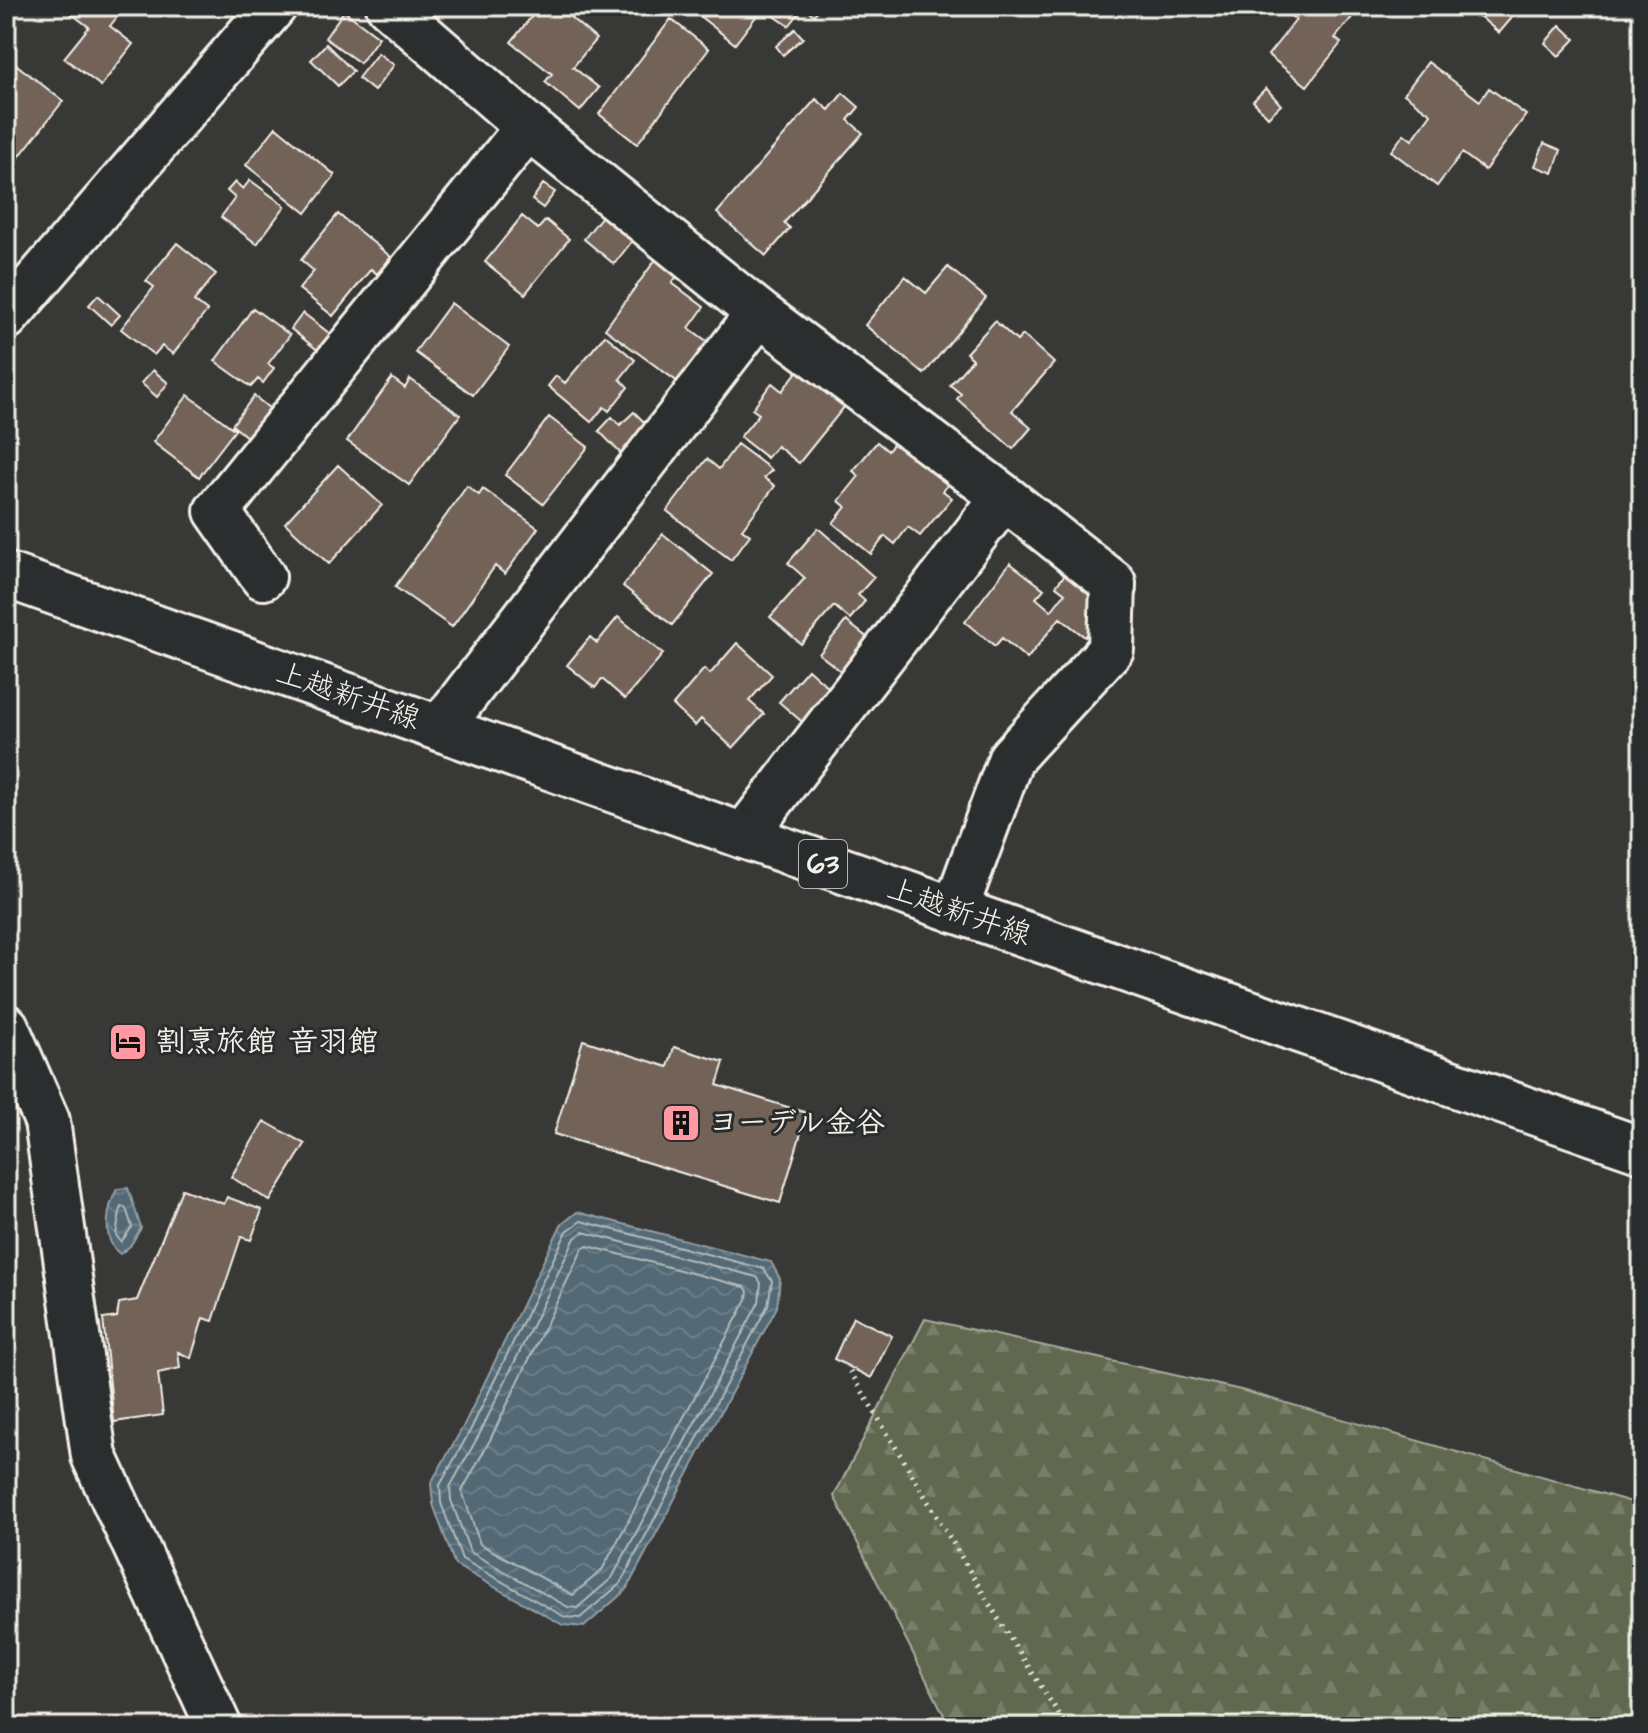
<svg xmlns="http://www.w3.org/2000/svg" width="1648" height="1733" font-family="'Architects Daughter','Klee One',sans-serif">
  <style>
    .forest { fill: url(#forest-firs); stroke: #aaad9c; stroke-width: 2 }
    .water { fill: url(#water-waves); stroke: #939fa4; stroke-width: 2 }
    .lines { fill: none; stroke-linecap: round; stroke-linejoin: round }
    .shore { stroke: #b3bbba; stroke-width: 2 }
    .building { fill: #726259; stroke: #f4f1e8; stroke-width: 2 }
    .minor-casing { stroke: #f4f1e8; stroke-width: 50 }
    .tertiary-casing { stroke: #f4f1e8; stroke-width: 50 }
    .primary-casing { stroke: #f4f1e8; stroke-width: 50 }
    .path { stroke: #f4f1e8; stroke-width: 5; stroke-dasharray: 2 6; stroke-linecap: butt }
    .minor { stroke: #2a2d2e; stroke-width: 44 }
    .tertiary { stroke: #2a2d2e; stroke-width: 44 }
    .primary { stroke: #2a2d2e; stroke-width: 44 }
    .labels { text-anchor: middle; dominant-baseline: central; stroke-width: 6; stroke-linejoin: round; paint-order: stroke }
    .shield { fill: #2a2d2e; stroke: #b7b6b0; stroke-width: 2 }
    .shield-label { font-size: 28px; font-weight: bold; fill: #f4f1e8 }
    .street-label { font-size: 30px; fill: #f4f1e8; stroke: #2a2d2e }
    .poi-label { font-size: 30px; font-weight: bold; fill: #f4f1e8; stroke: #2a2d2e; text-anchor: start }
  </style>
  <defs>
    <pattern id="forest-firs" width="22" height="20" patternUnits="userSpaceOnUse" patternTransform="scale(2)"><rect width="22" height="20" fill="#616950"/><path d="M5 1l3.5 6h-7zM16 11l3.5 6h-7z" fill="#787f69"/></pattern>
    <pattern id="water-waves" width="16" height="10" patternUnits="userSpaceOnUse" patternTransform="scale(2)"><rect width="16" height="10" fill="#526976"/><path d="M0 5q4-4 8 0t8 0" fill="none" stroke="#6c7f8a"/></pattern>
  </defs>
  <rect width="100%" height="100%" fill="#383837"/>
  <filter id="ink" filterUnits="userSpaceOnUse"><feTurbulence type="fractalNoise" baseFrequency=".0125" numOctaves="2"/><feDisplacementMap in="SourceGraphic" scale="16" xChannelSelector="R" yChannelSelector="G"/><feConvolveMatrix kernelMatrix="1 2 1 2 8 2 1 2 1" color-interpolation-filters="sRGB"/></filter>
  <g filter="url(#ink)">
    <path class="forest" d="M925,1319L1241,1390L1642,1505V1727H950L834,1496Z"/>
    <path class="water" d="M128,1188L141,1228L130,1246L120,1254C101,1240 107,1208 117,1189Z
      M577,1212L771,1262L780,1279L777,1307L626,1590L584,1627L563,1625L455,1565L433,1504L431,1483L463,1427L561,1225Z"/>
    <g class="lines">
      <path class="shore" d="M121,1206L126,1208L132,1227L121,1242L116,1235Z
        M581,1221L764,1269L772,1281L768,1305L620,1584L580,1618L565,1617L462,1559L441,1503L440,1485L470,1431L567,1231Z
        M583,1232L757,1277L761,1283L759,1302L612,1578L577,1608L568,1607L470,1552L451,1500L450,1487L479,1435L575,1238Z
        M588,1246L745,1287L748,1291L747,1299L602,1570L573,1595L480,1544L462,1491L490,1440L583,1248Z"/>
    </g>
    <path class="building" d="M61,6H126L110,26L133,44L101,86L64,58L89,27Z
      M540,6H557L596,39L573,67L599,88L580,111L545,82L552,74L511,42Z
      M698,6H764L735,44L693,11Z
      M771,6H821L814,15L803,8L789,26L767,11Z
      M1297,6H1353L1358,10L1335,38L1341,43L1307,86L1268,55L1296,20L1290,15Z
      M1484,6H1522L1499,33L1477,14Z
      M344,11L379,37L360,63L325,38Z
      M671,19L709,49L637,144L599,114Z
      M1560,25L1575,39L1559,56L1545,43Z
      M795,29L803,38L783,55L776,46Z
      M326,44L353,71L338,86L311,60Z
      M378,53L394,65L374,91L358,78Z
      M13,62L63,101L11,167L6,163V71Z
      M1428,62L1480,101L1489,88L1526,115L1485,170L1462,153L1437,186L1391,151L1404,134L1412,140L1431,114L1404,94Z
      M1266,88L1281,105L1268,117L1253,101Z
      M843,93L859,107L848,120L863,133L784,223L790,228L766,256L717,213L816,99L829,110Z
      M276,127L335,175L306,213L246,165Z
      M1544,143L1561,150L1553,173L1535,166Z
      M250,180L285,206L257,244L221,217L235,198L227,191L235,182L243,189Z
      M543,184L555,192L543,208L532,200Z
      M606,211L637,235L614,264L584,239Z
      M338,214L391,257L377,274L371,269L333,316L299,289L314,271L301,260Z
      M522,216L538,229L546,220L569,239L525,294L485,262Z
      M177,243L216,274L194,301L207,311L173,354L162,346L154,355L121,329L154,287L146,281Z
      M659,255L680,272L672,283L704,307L689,328L719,350L689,390L605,329Z
      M948,267L986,298L924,374L865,325L905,276L926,293Z
      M98,295L120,315L111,325L89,305Z
      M451,303L509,347L473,395L415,352Z
      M253,308L290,335L268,364L274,368L263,383L258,379L251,387L215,361Z
      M303,313L342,343L329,359L291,329Z
      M995,321L1017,341L1023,335L1054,363L1012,411L1031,428L1013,449L957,399L961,394L950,385L973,359L966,353Z
      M605,335L635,360L620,379L628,387L609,411L604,407L591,422L548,386L556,376L565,383Z
      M803,364L849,401L799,463L777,446L767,458L740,437L759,414L752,409L772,383L782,391Z
      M153,370L168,383L157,397L141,383Z
      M392,378L405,388L410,379L460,415L409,485L347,441Z
      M188,395L235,430L199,477L153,442Z
      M254,396L279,416L257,445L232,425Z
      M634,412L656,434L629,462L599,431L612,417L620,425Z
      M549,417L588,447L543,504L505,475Z
      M897,439L921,458L918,461L948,485L943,491L952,498L920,536L908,527L895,544L885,536L871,554L833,523L846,507L839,501L859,476L853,471L877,442L888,451Z
      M737,444L772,470L764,478L775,486L742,529L750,535L731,560L667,511L707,459L719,469Z
      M338,465L382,505L329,564L285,523Z
      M467,486L479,495L483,489L538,528L505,574L495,566L452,627L395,587Z
      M818,528L874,577L858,595L865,601L850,619L834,606L801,644L770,617L805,578L788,563Z
      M663,534L713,574L672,625L623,586Z
      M1010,563L1044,589L1036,598L1051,611L1065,593L1056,586L1066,573L1109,606L1085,637L1060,618L1027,659L1002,638L995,646L965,622Z
      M618,617L663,654L625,699L602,679L595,688L567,665L590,637L597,643Z
      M846,621L878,646L851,679L819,654Z
      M737,643L772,675L749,701L764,714L733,748L701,719L695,726L673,705L704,669L710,674Z
      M808,669L836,694L808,727L779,702Z
      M583,1040L668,1067L674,1047L724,1062L717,1085L807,1113L780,1203L554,1134Z
      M264,1121L305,1144L270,1201L231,1177Z
      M182,1189L224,1204L227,1197L262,1210L251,1240L241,1237L213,1321L203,1318L191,1358L178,1352L180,1368L158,1373L163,1415L114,1422L103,1319L117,1317L119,1303L137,1300Z
      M853,1317L892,1336L871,1378L834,1359Z"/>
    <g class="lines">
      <g class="minor-casing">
        <path id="minor" d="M389,6L528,127L759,313L1004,497
          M263,577L217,511L528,127
          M440,728L759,313
          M744,836L1004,497L1113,583L1111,649L1011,758L955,910
          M6,1027L47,1121L94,1456L219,1727"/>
      </g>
      <g class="tertiary-casing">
        <path id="tertiary" d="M6,317L274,6"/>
      </g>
      <g class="primary-casing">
        <path id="primary" d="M6,575L744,836L1642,1150"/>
      </g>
      <path class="path" d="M850,1371L1005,1630L1067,1727"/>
      <use href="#minor" class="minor"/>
      <use href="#tertiary" class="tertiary"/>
      <use href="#primary" class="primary"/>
    </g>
  </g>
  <defs>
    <g id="hotel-square" transform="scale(2)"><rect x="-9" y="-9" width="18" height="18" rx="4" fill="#ff9aa2" stroke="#2a2d2e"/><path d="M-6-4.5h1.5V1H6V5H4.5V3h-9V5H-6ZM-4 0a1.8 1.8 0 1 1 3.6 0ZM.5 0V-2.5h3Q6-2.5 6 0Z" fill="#111"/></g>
    <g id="building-square" transform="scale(2)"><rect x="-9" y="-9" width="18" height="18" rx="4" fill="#ff9aa2" stroke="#2a2d2e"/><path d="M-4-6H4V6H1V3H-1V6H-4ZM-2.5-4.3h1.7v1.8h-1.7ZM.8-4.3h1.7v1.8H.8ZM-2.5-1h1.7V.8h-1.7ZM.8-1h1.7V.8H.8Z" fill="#111"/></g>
  </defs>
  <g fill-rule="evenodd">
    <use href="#hotel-square" x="128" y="1042"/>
    <use href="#building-square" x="681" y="1123"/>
  </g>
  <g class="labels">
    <rect class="shield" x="799" y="840" width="48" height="48" rx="6"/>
    <g class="shield-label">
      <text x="823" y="864">63</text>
    </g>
    <g class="street-label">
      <text transform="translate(348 696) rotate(19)">上越新井線</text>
      <text transform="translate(959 912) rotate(19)">上越新井線</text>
    </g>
    <g class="poi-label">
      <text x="156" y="1042">割烹旅館 音羽館</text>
      <text x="709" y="1123">ヨーデル金谷</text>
    </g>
  </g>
  <rect width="1648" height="1733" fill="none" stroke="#2a2d2e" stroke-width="32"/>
  <rect x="16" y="16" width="1616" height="1701" fill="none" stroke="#f4f1e8" stroke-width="3" filter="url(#ink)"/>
</svg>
